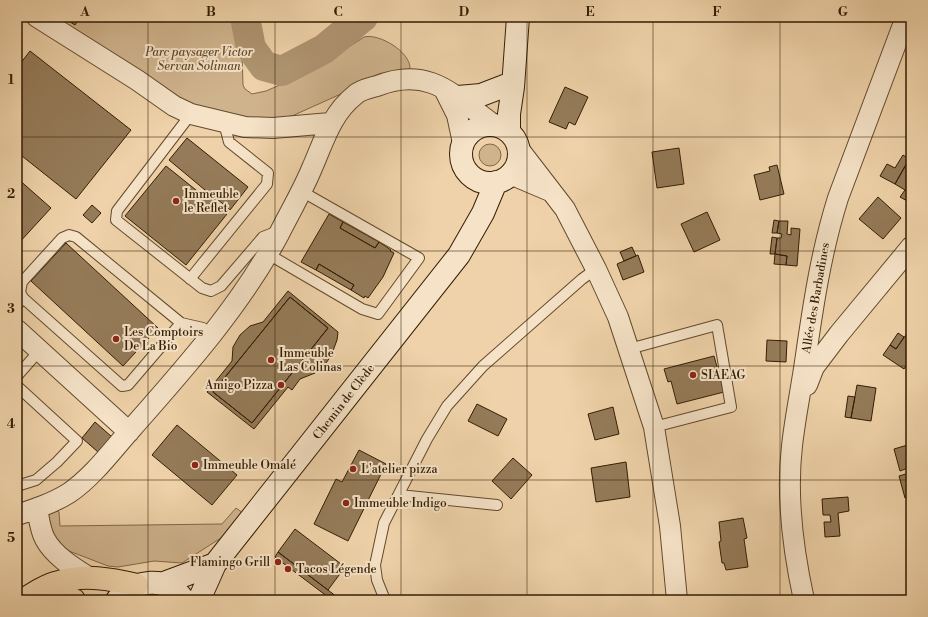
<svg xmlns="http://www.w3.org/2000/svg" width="928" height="617" font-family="'Libre Bodoni',serif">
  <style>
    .green { fill: #cfb38d; stroke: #816848 }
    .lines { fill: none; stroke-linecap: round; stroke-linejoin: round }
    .river { stroke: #af9471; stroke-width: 30 }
    .building { fill: #957b59; stroke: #331d03; fill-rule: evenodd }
    .lane-casing { stroke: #624a2c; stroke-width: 12 }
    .street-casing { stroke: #624a2c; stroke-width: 22 }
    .secondary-casing { stroke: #331d03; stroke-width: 24 }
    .highway-casing { stroke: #331d03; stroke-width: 24 }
    .lane { stroke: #f5e2c7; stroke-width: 10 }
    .street { stroke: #f5e2c7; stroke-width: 20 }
    .secondary { stroke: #f5e2c7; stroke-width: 22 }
    .highway { stroke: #efd2a9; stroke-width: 22 }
    .grid { fill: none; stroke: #331d03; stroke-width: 1; stroke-opacity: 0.55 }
    .poi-dot { fill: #8f2418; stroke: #f5e2c7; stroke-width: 1.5 }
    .labels { text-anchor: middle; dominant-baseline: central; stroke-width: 4; stroke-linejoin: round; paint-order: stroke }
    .park-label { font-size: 12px; font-style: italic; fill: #624a2c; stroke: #f5e2c7 }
    .poi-label { font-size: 12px; fill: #331d03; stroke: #f5e2c7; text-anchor: start }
    .street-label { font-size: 12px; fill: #331d03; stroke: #f5e2c7 }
    .neatline { fill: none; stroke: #331d03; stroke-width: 1.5 }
    .grid-label { font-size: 13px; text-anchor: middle; font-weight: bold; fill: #331d03 }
  </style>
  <rect width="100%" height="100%" fill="#efd2a9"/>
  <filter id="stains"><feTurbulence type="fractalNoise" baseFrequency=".005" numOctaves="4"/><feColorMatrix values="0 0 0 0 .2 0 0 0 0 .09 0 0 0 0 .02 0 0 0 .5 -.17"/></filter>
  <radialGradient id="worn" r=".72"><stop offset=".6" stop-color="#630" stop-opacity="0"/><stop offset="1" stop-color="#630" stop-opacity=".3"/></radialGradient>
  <path class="green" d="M51,17H235L242,54L243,85L245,89L252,94L266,91L312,71L364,37C379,33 411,52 410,69L408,71L383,75L292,116L267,120L224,116L187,102L134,66Z
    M479 155a11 11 0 1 1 22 0a11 11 0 1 1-22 0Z
    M236,508L243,513L224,536L182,563L154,561L118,567L108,566L69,551L53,542L47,514L56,510L59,512L60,526L222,524Z
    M141,592L162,593L171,600H128Z"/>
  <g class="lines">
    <path class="river" d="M245,17L251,48L264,66L282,71L324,49L363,17"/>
  </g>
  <path class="building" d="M62,17H80L75,25Z
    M30,51L131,130L76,199L17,152V68Z
    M565,87L588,97L575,125L569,122L566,129L549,122Z
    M187,138L248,187L230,210L216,198L212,203L227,214L186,265L125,216L166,166L201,194L205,190L169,160Z
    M679,148L684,184L657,188L652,152Z
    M903,155L909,159L895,184L880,176L887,164L895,168Z
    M911,156V203L900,197L905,190L895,184Z
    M777,165L784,194L760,200L754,175L770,171L769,167Z
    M17,178L51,208L17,245Z
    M878,197L901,218L883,239L859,219Z
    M92,205L101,213L92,223L83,215Z
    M707,212L720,240L694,252L681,224Z
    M329,214L343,222L340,228L375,248L379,242L391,250L390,251L394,253L383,277L368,298L365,296L364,298L351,290L354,285L319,264L316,270L301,262Z
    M774,220L779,221L777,233H772Z
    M779,221H788L787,234L791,235V228L800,229L797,266L786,265L787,256L775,254L777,238H781L782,234L777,233Z
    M343,222L379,242L375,248L340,228Z
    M772,237L777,238L775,254H770Z
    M66,243L158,328L123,366L31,281Z
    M632,247L636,256L624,261L620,252Z
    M775,254L787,256L786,265L774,264Z
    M638,255L644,272L623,280L617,264Z
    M319,264L354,285L351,290L316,270Z
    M288,291L338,332L337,340L331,356L326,363L315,373L300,379L292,390L288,387L254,429L207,392L232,361L233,347L240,335L250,326L263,322ZM290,297L328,328L252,423L213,392Z
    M290,297L328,328L252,423L213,392Z
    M908,332L911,334V358L904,369L883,355L890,345L896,349Z
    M898,333L904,337L896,349L890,345Z
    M767,340L787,341L786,362L766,361Z
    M714,356L724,392L677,404L671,381L668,382L664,369Z
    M857,385L876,388L871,421L851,418Z
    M848,396L855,397L851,418L845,417Z
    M477,404L507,419L498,436L468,421Z
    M613,407L619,434L595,440L588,414Z
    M95,422L112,437L98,452L82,438Z
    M177,425L237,475L212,505L152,455Z
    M911,444V480L908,468L900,471L894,449Z
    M359,450L386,464L348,541L314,524L336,479L342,482Z
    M513,458L532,475L511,499L492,481Z
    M626,462L630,497L596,502L591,468Z
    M909,473L911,496L905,498L899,476Z
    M848,497L849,511L838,513L840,536L825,537L824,522H831L830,515H823L822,499Z
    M743,518L747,538L744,539L748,567L726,570L724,563H722L719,542L721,541L719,522Z
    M295,529L345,567L328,590L278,552Z
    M278,552L341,600H332L275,557Z"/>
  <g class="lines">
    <g class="lane-casing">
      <path id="lane" d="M191,114L117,211L116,220L202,288L211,291L221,286L263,237L273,233L278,235
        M268,254L362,309L378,314L419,258L301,191
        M190,279L267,184L268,173L229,142L224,123
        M23,298L122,386L128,385L181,323L203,328L211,334
        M17,305L23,298L20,292L22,282L62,238L69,235L76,237L181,323
        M629,349L717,325L731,407L654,427
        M17,376L40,350
        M17,386L77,441L57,462L36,480L17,486
        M399,495L497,505
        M385,600L377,580L375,565L384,523L427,439L447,406L483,366L582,279L596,269"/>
    </g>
    <g class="street-casing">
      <path id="street" d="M37,17L137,80L174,106L191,114L245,127L273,128L330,123
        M444,89L457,115L463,143
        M518,148L565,209L596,269L618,317L654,427L670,526L677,600
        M510,174L550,191
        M17,330L129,432
        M807,385L814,367L839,334L911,247
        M37,508C39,518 40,530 45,539C54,556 74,568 90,578
        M17,515C35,509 53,503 69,493C94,476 113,449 133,427C186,367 241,305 279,234C290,212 303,190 312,168C324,141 331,114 355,95C360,90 370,88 377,86C430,65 454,96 494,125
        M804,600C793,550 786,497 792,446C795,418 801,390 805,362C813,306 821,252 838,198L906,17"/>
    </g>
    <g class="secondary-casing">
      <path id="secondary" d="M458,97L481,95L507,85
        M461 154a29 29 0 1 1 58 0a29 29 0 1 1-58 0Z
        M509,132V114L513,87L518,17
        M161,584L215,564
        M117,600C136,580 165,574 184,600
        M199,600L215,564L459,255L483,213L496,182"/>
    </g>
    <g class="highway-casing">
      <path id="highway" d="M23,600C34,593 46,585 59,582C84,574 111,579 137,585
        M52,600L68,598L74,600"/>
    </g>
    <use href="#lane" class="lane"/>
    <use href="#street" class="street"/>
    <use href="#secondary" class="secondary"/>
    <use href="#highway" class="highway"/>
  </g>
  <path class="grid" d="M148,17V600M275,17V600M401,17V600M527,17V600M653,17V600M780,17V600M17,137H911M17,251H911M17,366H911M17,480H911"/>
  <g class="poi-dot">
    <circle cx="176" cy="201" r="4"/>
    <circle cx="116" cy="339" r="4"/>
    <circle cx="271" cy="360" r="4"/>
    <circle cx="693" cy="375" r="4"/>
    <circle cx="281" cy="385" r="4"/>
    <circle cx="195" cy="465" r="4"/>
    <circle cx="353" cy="469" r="4"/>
    <circle cx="346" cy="503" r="4"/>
    <circle cx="278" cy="562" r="4"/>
    <circle cx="288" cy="569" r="4"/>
  </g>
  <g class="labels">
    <g class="park-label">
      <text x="199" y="52">Parc paysager Victor<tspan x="199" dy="14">Servan Soliman</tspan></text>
    </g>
    <g class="poi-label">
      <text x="184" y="194">Immeuble<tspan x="184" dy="14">le Reflet</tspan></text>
      <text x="124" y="332">Les Comptoirs<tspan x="124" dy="14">De La Bio</tspan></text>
      <text x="279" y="353">Immeuble<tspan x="279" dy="14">Las Colinas</tspan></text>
      <text x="701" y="375">SIAEAG</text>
      <text x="273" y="385" text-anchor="end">Amigo Pizza</text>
      <text x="203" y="465">Immeuble Omalé</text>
      <text x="361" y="469">L'atelier pizza</text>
      <text x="354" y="503">Immeuble Indigo</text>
      <text x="270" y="562" text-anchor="end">Flamingo Grill</text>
      <text x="296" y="569">Tacos Légende</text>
    </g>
    <g class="street-label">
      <text transform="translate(816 298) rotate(-80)">Allée des Barbadines</text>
      <text transform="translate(344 402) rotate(-52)">Chemin de Clède</text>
    </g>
  </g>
  <rect width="928" height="617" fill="none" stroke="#efd2a9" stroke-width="44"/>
  <rect x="22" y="22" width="884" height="573" class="neatline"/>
  <g class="grid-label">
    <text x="85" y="16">A</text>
    <text x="211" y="16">B</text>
    <text x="338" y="16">C</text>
    <text x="464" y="16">D</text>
    <text x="590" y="16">E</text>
    <text x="717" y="16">F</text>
    <text x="843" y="16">G</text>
    <text x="11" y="84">1</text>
    <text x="11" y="198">2</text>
    <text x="11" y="313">3</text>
    <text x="11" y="428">4</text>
    <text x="11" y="542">5</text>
  </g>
  <rect width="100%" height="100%" filter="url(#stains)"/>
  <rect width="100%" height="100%" fill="url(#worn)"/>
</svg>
